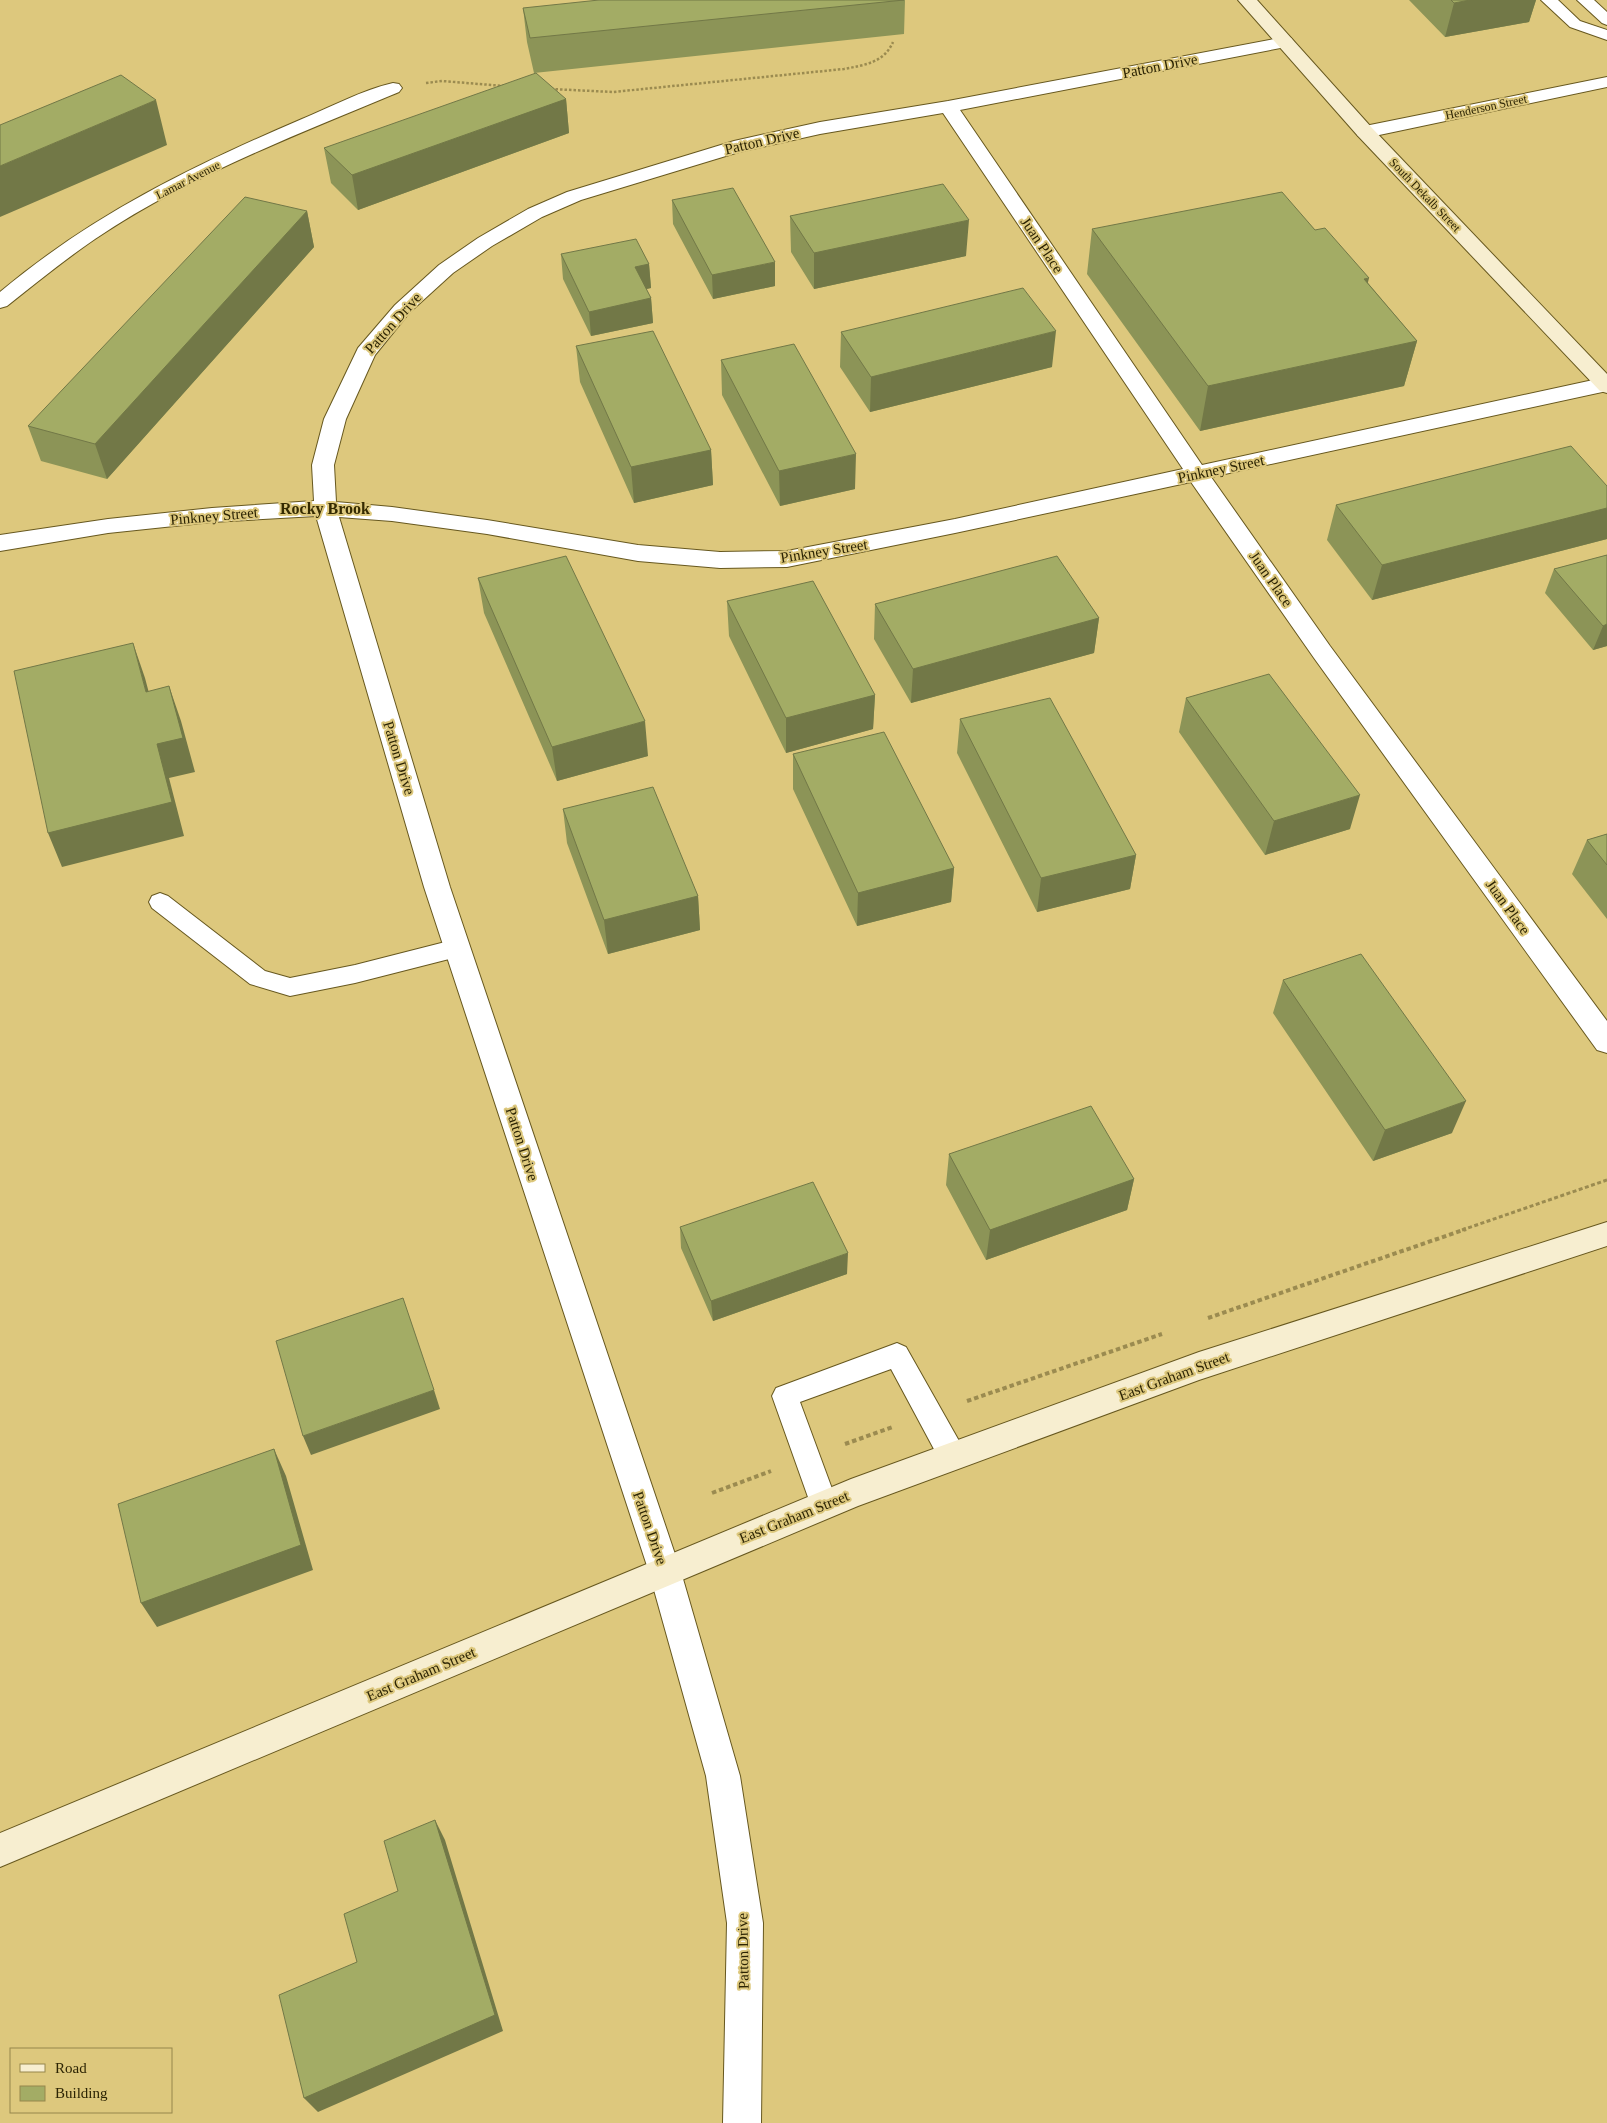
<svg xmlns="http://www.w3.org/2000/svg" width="1607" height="2123" font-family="Georgia,serif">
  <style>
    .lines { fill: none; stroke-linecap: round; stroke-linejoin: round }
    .lane-casing { stroke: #67581f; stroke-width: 2 }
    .street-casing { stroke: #67581f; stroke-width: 2 }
    .secondary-casing { stroke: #67581f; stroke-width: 2 }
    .path-far2 { stroke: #9b8b50; stroke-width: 2.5; stroke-dasharray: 2.5 2; stroke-linecap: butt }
    .path-far1 { stroke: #9b8b50; stroke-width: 3; stroke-dasharray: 4 2.5; stroke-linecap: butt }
    .path { stroke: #9b8b50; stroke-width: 4; stroke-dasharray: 4.5 3; stroke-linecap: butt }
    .lane { fill: #fff; fill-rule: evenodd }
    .street { fill: #fff; fill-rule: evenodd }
    .secondary { fill: #f7eed0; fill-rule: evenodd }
    .wall { fill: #8c9457 }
    .shaded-wall { fill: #727847 }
    .building { fill: #a3ac65; stroke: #727847 }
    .labels { text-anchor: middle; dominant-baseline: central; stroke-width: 4; stroke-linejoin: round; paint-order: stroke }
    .far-street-label { font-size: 12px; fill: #2c2404; stroke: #ddc87d }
    .street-label { font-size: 15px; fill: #2c2404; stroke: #ddc87d }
    .neighbourhood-label { font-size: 16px; font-weight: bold; fill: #342a01; stroke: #ddc87d }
  </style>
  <rect width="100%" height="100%" fill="#ddc87d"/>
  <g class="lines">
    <g class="lane-casing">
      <path id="lane" d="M1541,0H1558L1580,21L1607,30V40L1570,27Z
        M1577,0H1594L1607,12V25L1602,23Z
        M160,893L168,896L265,971L290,978L355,965L457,939L465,942L468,948L465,954L457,957L355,983L290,996L250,984L152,908L149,902L152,896Z
        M897,1343L906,1347L963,1448L966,1457L963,1466L953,1469L943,1466L891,1369L800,1402L838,1505L834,1514L824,1518L814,1514L772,1396L776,1388Z"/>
    </g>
    <g class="street-casing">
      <path id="street" d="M1285,37L1291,38L1294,42L1291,46L960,110L1202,465L1607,377V391L1211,477L1330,646L1607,1021V1053L1597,1050L1314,658L1191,482L955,533L787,567L720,568L638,561L487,534L392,521L339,517L450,887L681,1572L740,1776L763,1923L761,2123H723L727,1923L706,1776L649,1572L424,887L316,516L212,522L108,533L0,551V535L108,519L212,508L314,501L312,465L324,419L358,348L395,305L439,265L478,238L528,209L567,192L734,141L820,122L948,101ZM943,113L1183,469L955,519L787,551L720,552L638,545L487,520L392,507L336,502L334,465L346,419L375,355L409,313L453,273L492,246L542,217L581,200L739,152L820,134Z
        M1607,77V87L1365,138L1358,136L1356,132L1358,128L1365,126Z
        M393,83L399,84L402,88L399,92C296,135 188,176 95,239C64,260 36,283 7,306L0,308V292C92,215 192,166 302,119C331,107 362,90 393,83Z"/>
    </g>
    <g class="secondary-casing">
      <path id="secondary" d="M1238,0H1257L1372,128L1607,374V393L1600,391L1358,136Z
        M1607,1222V1246L1199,1380L858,1506L0,1867V1833L851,1479L1199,1352Z"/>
    </g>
    <path class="path-far2" d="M426,83L442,81L504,86
      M551,89L613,92L844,69C864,65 884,63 893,42"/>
    <path class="path-far1" d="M1462,1230L1607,1180"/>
    <path class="path" d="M1208,1318L1466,1229
      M967,1401L1162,1334
      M845,1444L893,1427
      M712,1493L771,1471"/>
    <use href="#lane" class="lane"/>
    <use href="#street" class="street"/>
    <use href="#secondary" class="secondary"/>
  </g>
  <path class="wall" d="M905,0L904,34L534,73L527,42L523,8Z
    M1409,0H1536L1529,22L1445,37Z
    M566,99L569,133L358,210L331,183L324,148Z
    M672,200L775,286L713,299L673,224Z
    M307,211L314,247L107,479L41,461L28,426Z
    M790,216L966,256L814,289L791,252Z
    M1092,229L1315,230L1368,283L1417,341L1404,386L1200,431L1087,274Z
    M561,254L649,264L651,288L646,289L651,298L653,323L591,336L563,279Z
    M841,332L1052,367L870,412L840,367Z
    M576,346L711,450L713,485L634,503L580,382Z
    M721,360L855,489L780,506L722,395Z
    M1607,486V539L1372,600L1327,540L1336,505Z
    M1607,555V646L1593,650L1545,593L1554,569Z
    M478,578L648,756L557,781L484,613Z
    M727,601L875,695L873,729L786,753L729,636Z
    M875,604L1099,618L1094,653L911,703L874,639Z
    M1186,698L1350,829L1265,855L1179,732Z
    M960,719L1136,855L1130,889L1037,912L957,753Z
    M793,754L954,868L951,902L857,926L793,789Z
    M563,809L698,896L700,930L608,954L567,843Z
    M1607,834V919L1572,874L1587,840Z
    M1283,980L1452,1133L1373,1161L1273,1013Z
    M949,1154L1134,1179L1127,1210L986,1260L946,1185Z
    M680,1227L847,1274L713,1321L681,1248Z"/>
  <path class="shaded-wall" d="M1470,0H1536L1529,22L1445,37L1454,3Z
    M566,99L569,133L358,210L352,175Z
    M156,100L167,145L0,217V166Z
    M307,211L314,247L107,479L95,444Z
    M969,220L966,256L814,289V253Z
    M775,262V286L713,299L712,275Z
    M649,264L651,288L637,291L635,267Z
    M1369,278L1358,323L1364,279Z
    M651,298L653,323L591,336L589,312Z
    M1056,331L1052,367L870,412L871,377Z
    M1417,341L1404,386L1200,431L1208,386Z
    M711,450L713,485L634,503L631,467Z
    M856,454L855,489L780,506L779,471Z
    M1607,508V539L1372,600L1382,565Z
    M1099,618L1094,653L911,703L913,669Z
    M1607,624V646L1593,650L1603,626Z
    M133,643L145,678L158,727L146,692Z
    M169,686L181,721L195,772L169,778L184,836L62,867L48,833Z
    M875,695L873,729L786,753V718Z
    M645,721L648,756L557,781L552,747Z
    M1360,795L1350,829L1265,855L1274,821Z
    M1136,855L1130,889L1037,912L1041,878Z
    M954,868L951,902L857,926L858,893Z
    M698,896L700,930L608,954L604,920Z
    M1466,1101L1452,1133L1373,1161L1385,1130Z
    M1134,1179L1127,1210L986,1260L990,1230Z
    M848,1253L847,1274L713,1321L711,1301Z
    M434,1390L440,1409L311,1455L303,1436Z
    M274,1449L286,1476L313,1570L157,1627L141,1603Z
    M435,1820L445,1840L503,2031L318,2112L304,2098Z"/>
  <path class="building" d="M599,0H904L530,38L523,8Z
    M1451,0H1470L1454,3Z
    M536,73L566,99L352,175L324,148Z
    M121,75L156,100L0,166V125Z
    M943,184L969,220L814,253L790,216Z
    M733,188L775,262L712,275L672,200Z
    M1282,192L1315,230L1325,228L1369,278L1364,279L1417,341L1208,386L1092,229Z
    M245,197L307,211L95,444L28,426Z
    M636,239L649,264L635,267L651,298L589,312L561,254Z
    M1023,288L1056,331L871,377L841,332Z
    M653,331L711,450L631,467L576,346Z
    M794,344L856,454L779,471L721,360Z
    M1571,446L1607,486V508L1382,565L1336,505Z
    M1607,555V624L1603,626L1554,569Z
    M566,556L645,721L552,747L478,578Z
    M1057,556L1099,618L913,669L875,604Z
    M813,581L875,695L786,718L727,601Z
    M133,643L146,692L169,686L183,738L157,744L172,802L48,833L14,671Z
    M1269,674L1360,795L1274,821L1186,698Z
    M1050,698L1136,855L1041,878L960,719Z
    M884,732L954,868L858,893L793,754Z
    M653,787L698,896L604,920L563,809Z
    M1607,834V865L1587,840Z
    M1361,954L1466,1101L1385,1130L1283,980Z
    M1091,1106L1134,1179L990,1230L949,1154Z
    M813,1182L848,1253L711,1301L680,1227Z
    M403,1298L434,1390L303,1436L276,1341Z
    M274,1449L301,1545L141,1603L118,1504Z
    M435,1820L495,2015L304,2098L279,1995L357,1962L344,1914L398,1891L384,1841Z"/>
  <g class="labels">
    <g class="far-street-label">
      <text transform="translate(1486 107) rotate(-12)">Henderson Street</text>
      <text transform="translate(188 180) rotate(-27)">Lamar Avenue</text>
      <text transform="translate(1425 195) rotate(46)">South Dekalb Street</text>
    </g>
    <g class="street-label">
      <text transform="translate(1160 66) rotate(-11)">Patton Drive</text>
      <text transform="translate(762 141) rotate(-13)">Patton Drive</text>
      <text transform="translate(1042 245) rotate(56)">Juan Place</text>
      <text transform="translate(393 323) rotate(-48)">Patton Drive</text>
      <text transform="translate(1221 469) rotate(-12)">Pinkney Street</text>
      <text transform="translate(214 516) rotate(-5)">Pinkney Street</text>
      <text transform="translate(824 551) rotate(-9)">Pinkney Street</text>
      <text transform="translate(1271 579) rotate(55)">Juan Place</text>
      <text transform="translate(399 758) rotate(73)">Patton Drive</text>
      <text transform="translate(1508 907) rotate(54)">Juan Place</text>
      <text transform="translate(522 1144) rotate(72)">Patton Drive</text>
      <text transform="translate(1174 1376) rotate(-20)">East Graham Street</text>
      <text transform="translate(794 1517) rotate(-22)">East Graham Street</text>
      <text transform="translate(650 1528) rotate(71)">Patton Drive</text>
      <text transform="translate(421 1674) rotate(-23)">East Graham Street</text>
      <text transform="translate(743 1951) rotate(-91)">Patton Drive</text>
    </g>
    <g class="neighbourhood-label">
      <text x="325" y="508">Rocky Brook</text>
    </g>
  </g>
  <rect x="10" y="2048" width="162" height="65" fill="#ddc87d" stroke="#96864d"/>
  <rect x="20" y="2064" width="25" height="8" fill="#f7eed0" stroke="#96864d"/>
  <text x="55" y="2073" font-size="15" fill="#2c2404">Road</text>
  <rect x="20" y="2086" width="25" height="15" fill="#a3ac65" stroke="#96864d"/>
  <text x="55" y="2098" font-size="15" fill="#2c2404">Building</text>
</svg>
